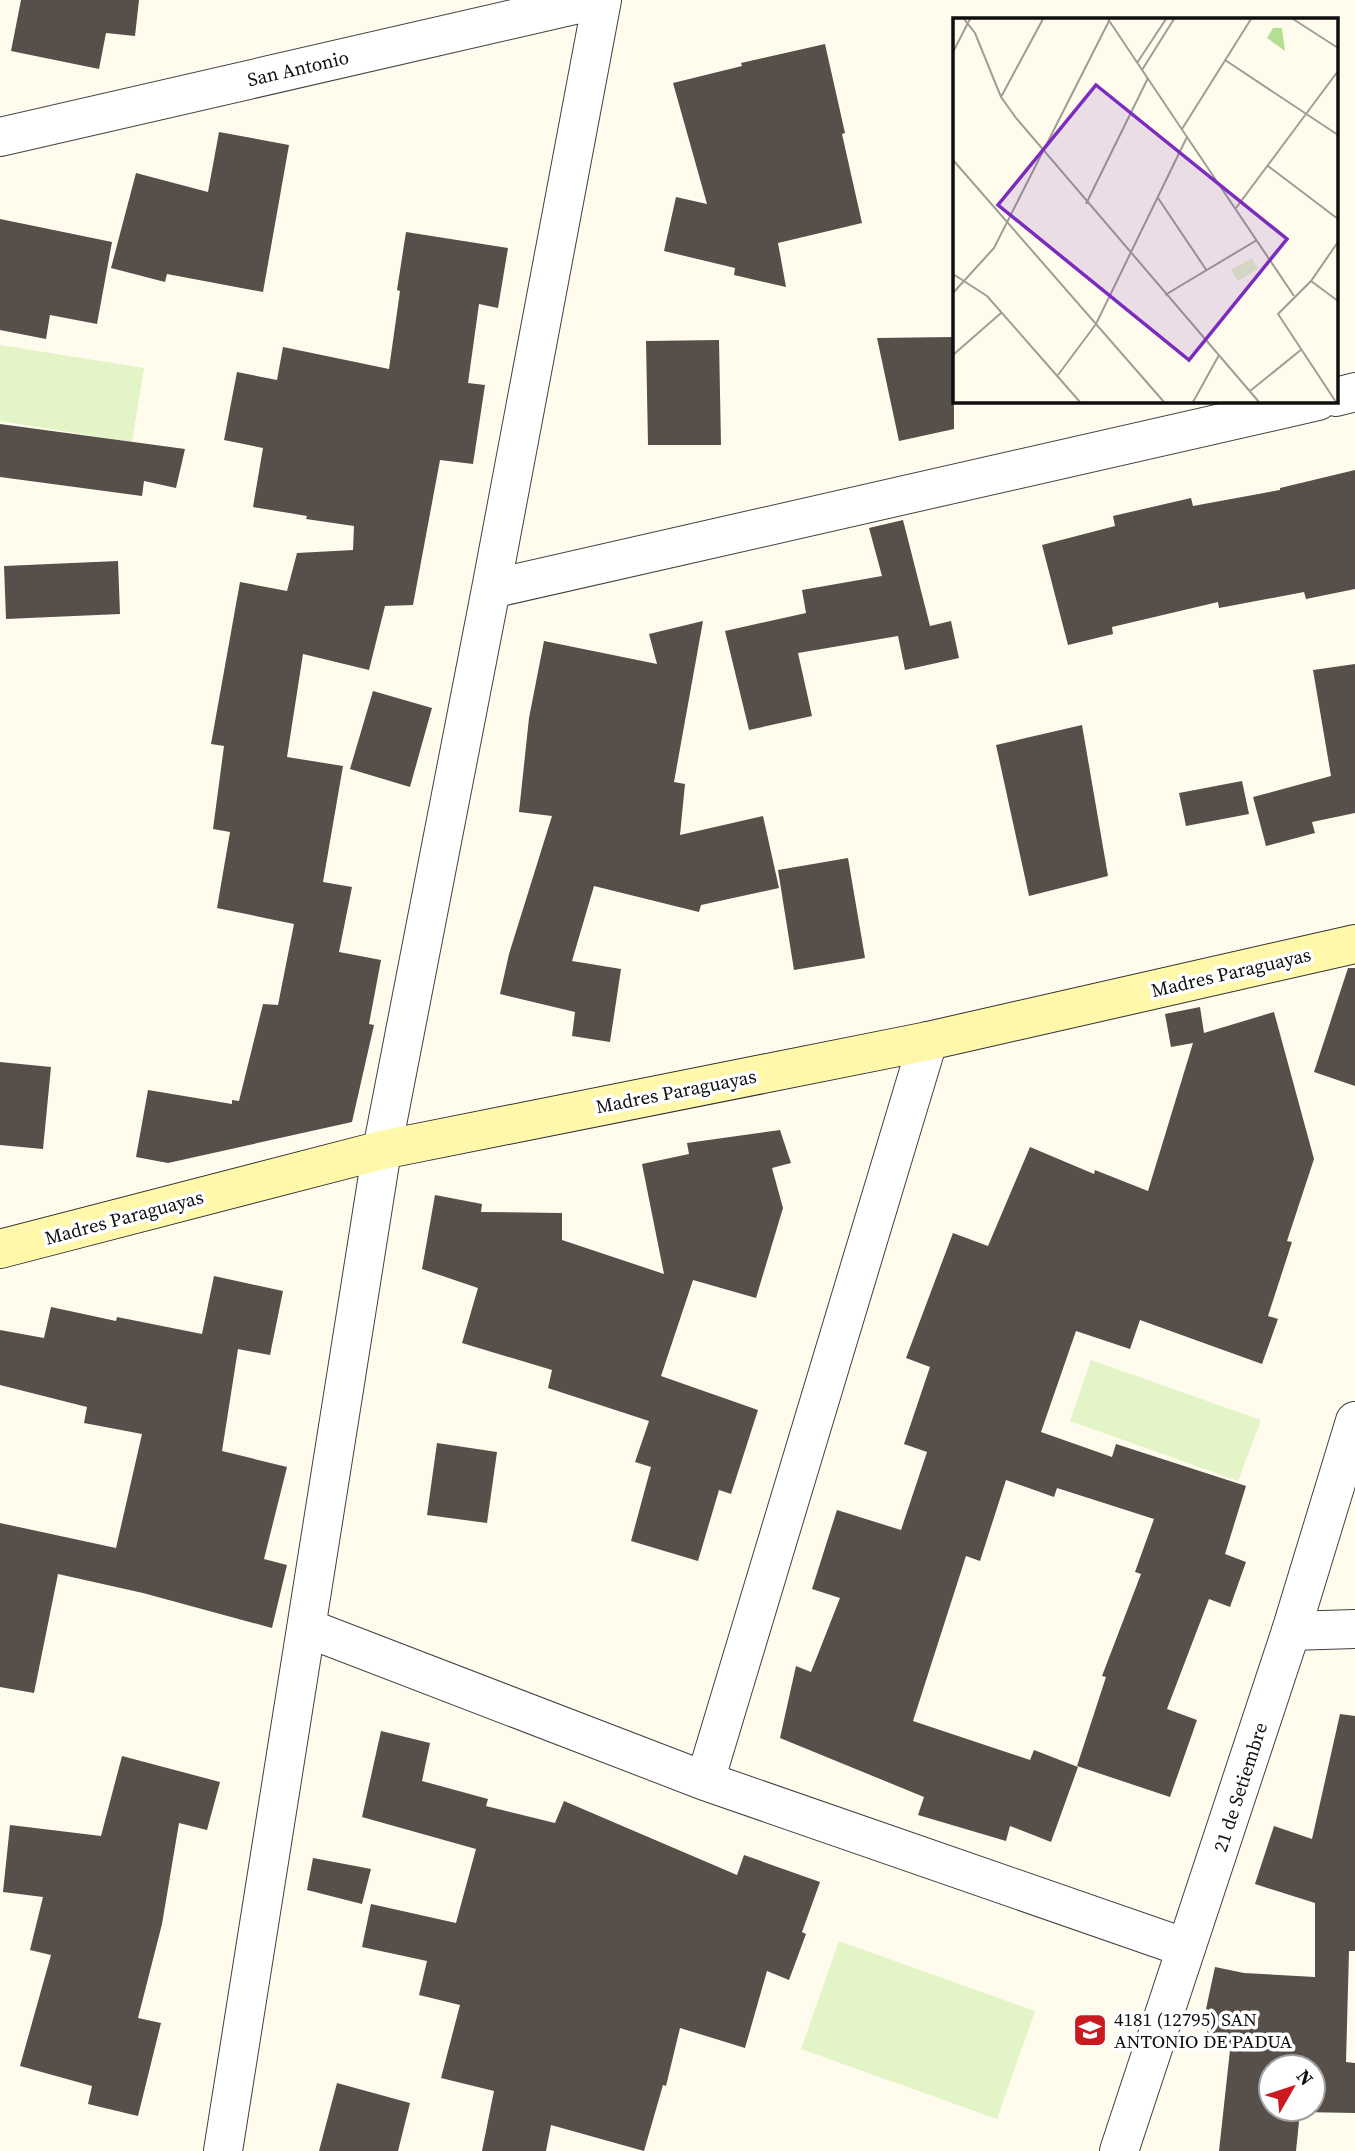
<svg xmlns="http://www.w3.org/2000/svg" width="1355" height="2151" font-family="'Source Serif 4',serif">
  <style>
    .pitch { fill: #e3f4c7 }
    .building { fill: #574f49; fill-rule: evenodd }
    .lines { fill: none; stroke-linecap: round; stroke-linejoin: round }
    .minor-casing { stroke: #414141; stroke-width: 40 }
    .tertiary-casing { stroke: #414141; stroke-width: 40 }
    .secondary-casing { stroke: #303030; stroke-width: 40 }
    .minor { stroke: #fff; stroke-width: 38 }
    .tertiary { stroke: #fff; stroke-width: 38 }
    .secondary { stroke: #fff7a9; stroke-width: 38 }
    .labels { text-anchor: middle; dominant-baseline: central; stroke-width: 7; stroke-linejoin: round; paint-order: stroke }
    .street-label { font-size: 19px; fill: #0e0e0e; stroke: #fff }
    .poi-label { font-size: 19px; fill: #0e0e0e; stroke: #fff; text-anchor: start }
    .inset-road { fill: none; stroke: #9f9d94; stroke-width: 2 }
    .view { fill: #7b2cbf; fill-opacity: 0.15; stroke: #7b2cbf; stroke-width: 3.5 }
    .inset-edge { fill: none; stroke: #0e0e0e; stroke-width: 3.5 }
  </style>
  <rect width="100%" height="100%" fill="#fffcee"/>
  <path class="pitch" d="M0,345L144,368L132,442L0,421Z
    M1091,1360L1261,1420L1238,1481L1070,1421Z
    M839,1941L1035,2011L997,2119L801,2049Z"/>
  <path class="building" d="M21,0H139L135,36L106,33L99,69L11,51Z
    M825,44L845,133L842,134L862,223L778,243L786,287L734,275L735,268L664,251L676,197L707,204L673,83L742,66L741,63Z
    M219,132L289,145L263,292L167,274L165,282L111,268L136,173L208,192Z
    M0,219L112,242L97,324L50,315L46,339L0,330Z
    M406,232L508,248L498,308L479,304L468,383L485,385L473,464L440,460L413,605L385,606L369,670L303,654L287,757L343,766L323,882L352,887L339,952L381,960L369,1024L374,1025L352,1122L168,1163L136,1157L148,1090L232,1104V1100L239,1101L263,1004L278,1005L294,924L217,908L230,832L213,829L224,746L211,744L240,582L287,591L297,553L353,550L354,526L306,519L307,516L253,507L263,448L224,440L237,372L277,380L283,347L389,369L400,291L397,290Z
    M954,337V429L899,441L877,338Z
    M719,340L721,445H648L646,341Z
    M0,424L185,449L176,488L144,481L142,496L0,477Z
    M1355,470V589L1306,599L1304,592L1219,608L1218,602L1112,627L1113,634L1068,645L1042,545L1115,526L1113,516L1191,498L1193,506L1280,490V488Z
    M903,520L930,626L951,621L959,658L905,670L898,636L798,653L812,716L749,730L725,631L806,613L802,590L882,576L869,528Z
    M118,561L120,614L6,619L4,566Z
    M703,621L674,782L685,784L680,835L763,816L779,888L701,905L699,912L594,886L572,961L621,969L610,1042L572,1036L575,1012L500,994L509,954L552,816L519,812L529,718L544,641L657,664L649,634Z
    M1355,664V813L1312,822L1315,833L1266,846L1253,797L1331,776L1313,670Z
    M373,691L432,708L410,787L350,769Z
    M1082,725L1108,876L1029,896L996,745Z
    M1242,781L1249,814L1186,826L1179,793Z
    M848,858L865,958L794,970L778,870Z
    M1348,968H1355V1086L1314,1072Z
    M1200,1007L1204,1033L1274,1012L1314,1159L1287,1241L1292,1242L1268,1316L1278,1319L1262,1364L1140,1320L1130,1349L1076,1331L1041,1432L1112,1457L1116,1444L1246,1486L1225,1554L1246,1562L1230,1607L1209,1599L1167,1709L1197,1720L1170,1797L1077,1766L1106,1677L1102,1676L1141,1574L1135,1572L1154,1519L1057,1488L1054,1497L1006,1480L980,1561L966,1556L913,1721L1030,1760L1034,1750L1078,1767L1051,1842L1010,1826L1006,1841L918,1815L924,1797L780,1738L796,1666L811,1672L840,1598L812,1589L837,1510L901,1530L927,1452L904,1444L930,1367L906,1358L953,1233L988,1246L1030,1147L1094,1174L1095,1170L1148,1191L1193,1043L1171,1047L1165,1014Z
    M0,1062L51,1067L43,1149L0,1145Z
    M780,1130L791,1163L772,1168L783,1208L756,1298L693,1280L661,1376L758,1410L731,1494L719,1490L698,1561L631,1541L651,1467L635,1462L649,1421L548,1388L552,1370L462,1343L478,1288L422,1269L435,1195L482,1204L481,1212L562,1213V1240L664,1274L642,1164L689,1154L687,1143Z
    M214,1276L283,1291L270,1355L238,1349L222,1451L287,1467L264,1559L287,1565L272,1628L143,1593L58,1574L34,1693L0,1687V1523L116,1548L142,1434L84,1423L87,1407L0,1385V1330L44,1338L51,1307L116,1321L117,1317L202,1334Z
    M437,1443L497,1452L487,1523L427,1515Z
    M1340,1714L1355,1716V1951H1349L1346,2062L1355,2063V2113L1300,2112L1296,2151H1219L1230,2050L1206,2048L1209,2010L1206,2009L1215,1967L1244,1973L1315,1977V1903L1255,1884L1274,1826L1312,1839ZM1271,2067H1313V2109H1271Z
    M381,1731L430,1743L422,1781L488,1799L486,1806L555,1823L564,1801L737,1875L744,1855L820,1882L802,1932L806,1934L789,1980L767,1971L745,2048L680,2028L666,2086L663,2085L644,2151L551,2125L546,2151H482L494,2091L441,2078L460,2005L419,1995L427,1961L362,1947L371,1904L456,1923L476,1849L362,1817Z
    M122,1756L220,1782L207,1830L179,1823L162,1924L138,2018L161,2023L138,2116L88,2104L92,2086L20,2066L51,1955L30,1950L43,1897L3,1892L10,1825L101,1836Z
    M313,1858L371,1869L362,1904L307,1890Z
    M337,2083L410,2103L398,2151H319Z"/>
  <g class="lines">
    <g class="minor-casing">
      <path id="minor" d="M0,137L596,0
        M1336,397L1355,392
        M491,589L1318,401
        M307,1628L705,1781L1186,1948
        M1291,1631L1355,1629
        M705,1781L928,1041
        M223,2151L382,1150L491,589L602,0"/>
    </g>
    <g class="tertiary-casing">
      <path id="tertiary" d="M1119,2151L1291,1631L1355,1421"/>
    </g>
    <g class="secondary-casing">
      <path id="secondary" d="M0,1249L382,1150L928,1041L1355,944"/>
    </g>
    <use href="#minor" class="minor"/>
    <use href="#tertiary" class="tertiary"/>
    <use href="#secondary" class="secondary"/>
  </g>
  <defs>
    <g id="school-square" transform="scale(1.75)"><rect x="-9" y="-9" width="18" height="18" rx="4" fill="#ca191f" stroke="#fff"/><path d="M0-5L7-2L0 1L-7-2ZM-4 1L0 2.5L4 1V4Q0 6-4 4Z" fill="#fff"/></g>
  </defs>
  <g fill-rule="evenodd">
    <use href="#school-square" x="1090" y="2030"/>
  </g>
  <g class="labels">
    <g class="street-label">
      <text transform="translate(298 68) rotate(-13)">San Antonio</text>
      <text transform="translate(1231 972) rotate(-13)">Madres Paraguayas</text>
      <text transform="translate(676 1091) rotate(-11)">Madres Paraguayas</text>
      <text transform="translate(124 1217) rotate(-15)">Madres Paraguayas</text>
      <text transform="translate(1240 1787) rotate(-72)">21 de Setiembre</text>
    </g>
    <g class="poi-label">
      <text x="1114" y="2019">4181 (12795) SAN<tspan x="1114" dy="22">ANTONIO DE PADUA</tspan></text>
    </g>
  </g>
  <g transform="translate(953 18)">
    <rect width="385" height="385" fill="#fffcee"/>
    <path d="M320,10H329L332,33L314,20Z" fill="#b4df92"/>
    <path d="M299,240L305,251L285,263L278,252Z" fill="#e3f4c7"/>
    <path class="inset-road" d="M11,1L22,15L48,79L63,100L306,384M340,1L385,30M0,34L17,1M272,42L385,117M184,45L213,1M189,52L221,1M48,79L90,1M229,111L298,1M234,119L341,278M0,142L211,384M315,148L385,201M205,180L254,253M133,186L195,60M283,190L385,53M0,256L34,278L127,384M358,263L385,283M0,275L41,230L156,3M212,277L304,222M143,306L234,119L155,1M0,337L48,295M105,357L143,306M297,373L349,331M240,384L266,337M383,384L325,296L358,263L385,224"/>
    <path class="view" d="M143,67L334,221L236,342L45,187Z"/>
    <rect width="385" height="385" class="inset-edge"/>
  </g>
  <g transform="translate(1292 2088) rotate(51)"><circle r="33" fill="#ffffff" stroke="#9f9f9f" stroke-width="2"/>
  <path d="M0-5L12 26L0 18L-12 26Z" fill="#ca191f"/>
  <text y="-10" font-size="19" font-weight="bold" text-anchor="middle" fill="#0e0e0e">N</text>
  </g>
</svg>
